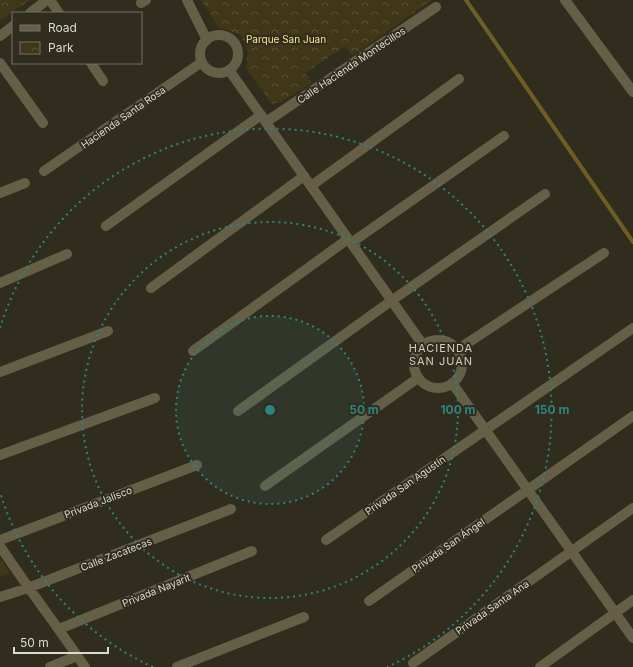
<svg xmlns="http://www.w3.org/2000/svg" width="633" height="667" font-family="Inter,sans-serif">
  <style>
    .park { fill: url(#park-crowns) }
    .lines { fill: none; stroke-linecap: round; stroke-linejoin: round }
    .stream { stroke: #6d5e24; stroke-width: 4 }
    .minor { stroke: #655f48; stroke-width: 10 }
    .tertiary { stroke: #655f48; stroke-width: 10 }
    .ring { fill: none; stroke: #2e857d; stroke-width: 2; stroke-dasharray: 2 4 }
    .labels { text-anchor: middle; dominant-baseline: central; stroke-width: 4; stroke-linejoin: round; paint-order: stroke }
    .park-label { font-size: 10px; fill: #f9e28c; stroke: #302c1e }
    .street-label { font-size: 10px; fill: #dbd9d0; stroke: #302c1e }
    .neighbourhood-label { font-size: 11px; letter-spacing: 1px; fill: #d2cebc; stroke: #302c1e }
    .centre { fill: #2e857d; stroke: #302c1e; stroke-width: 2 }
    .ring-label { font-size: 12px; text-anchor: middle; font-weight: bold; fill: #2e857d; stroke: #302c1e; stroke-width: 4; stroke-linejoin: round; paint-order: stroke }
  </style>
  <defs>
    <pattern id="park-crowns" width="20" height="18" patternUnits="userSpaceOnUse"><rect width="20" height="18" fill="#3f3718"/><path d="M2 6a3 3 0 1 1 6 0M12 15a3 3 0 1 1 6 0" fill="none" stroke="#5a5339"/></pattern>
  </defs>
  <rect width="100%" height="100%" fill="#302c1e"/>
  <path class="park" d="M0,0H30L0,21Z
    M201,0H432L352,56L345,46L305,73L312,83L282,101L272,104L246,69L248,52L241,35L218,27Z
    M0,559L10,573L0,577Z"/>
  <g class="lines">
    <path class="stream" d="M466,0L633,242"/>
    <path class="minor" d="M50,0L59,13
      M187,0L207,40
      M565,0L633,92
      M141,3L146,0
      M30,13L47,0
      M0,36L13,26
      M0,63L43,123
      M91,63L103,81
      M266,122L436,7
      M44,171L202,62
      M311,186L459,79
      M0,193L25,183
      M106,226L261,115
      M351,243L504,136
      M0,283L67,254
      M151,288L304,176
      M457,350L604,253
      M193,351L348,239
      M0,372L108,331
      M238,411L391,301L545,194
      M0,455L155,398
      M265,486L418,378
      M0,540L197,465
      M326,540L633,328
      M0,546C27,587 57,626 85,667
      M0,597L28,588L231,509
      M369,601L633,416
      M59,629L252,551
      M413,663L633,508
      M50,667L77,656
      M177,667L304,617
      M540,667L633,600"/>
    <path class="tertiary" d="M200 54a19 19 0 1 1 38 0a19 19 0 1 1-38 0Z
      M229,70L423,345
      M414 364a24 24 0 1 1 48 0a24 24 0 1 1-48 0Z
      M452,383L633,638"/>
  </g>
  <circle cx="270" cy="410" r="94" fill="#2e857d" fill-opacity=".12"/>
  <g class="ring">
    <circle cx="270" cy="410" r="94"/>
    <circle cx="270" cy="410" r="188"/>
    <path d="M153 667A282 282 0 0 1 0 492M0 328A282 282 0 1 1 387 667"/>
  </g>
  <g class="labels">
    <g class="park-label">
      <text x="286" y="39">Parque San Juan</text>
    </g>
    <g class="street-label">
      <text transform="translate(351 65) rotate(-34)">Calle Hacienda Montecillos</text>
      <text transform="translate(123 117) rotate(-35)">Hacienda Santa Rosa</text>
      <text transform="translate(405 485) rotate(-35)">Privada San Agustín</text>
      <text transform="translate(98 502) rotate(-21)">Privada Jalisco</text>
      <text transform="translate(448 545) rotate(-35)">Privada San Ángel</text>
      <text transform="translate(116 554) rotate(-21)">Calle Zacatecas</text>
      <text transform="translate(156 590) rotate(-22)">Privada Nayarit</text>
      <text transform="translate(492 607) rotate(-35)">Privada Santa Ana</text>
    </g>
    <g class="neighbourhood-label">
      <text x="441" y="348">HACIENDA<tspan x="441" dy="13">SAN JUAN</tspan></text>
    </g>
  </g>
  <circle cx="270" cy="410" r="6" class="centre"/>
  <g class="ring-label">
    <text x="364" y="414">50 m</text>
    <text x="458" y="414">100 m</text>
    <text x="552" y="414">150 m</text>
  </g>
  <rect x="12" y="12" width="130" height="52" fill="#302c1e" stroke="#747165"/>
  <rect x="20" y="25" width="20" height="6" fill="#655f48" stroke="#747165"/>
  <text x="48" y="32" font-size="12" fill="#dbd9d0">Road</text>
  <rect x="20" y="42" width="20" height="12" fill="url(#park-crowns)" stroke="#747165"/>
  <text x="48" y="52" font-size="12" fill="#dbd9d0">Park</text>
  <path d="M14 647v6h94v-6" fill="none" stroke="#dbd9d0" stroke-width="2"/>
  <text x="20" y="647" font-size="12" fill="#dbd9d0" stroke="#302c1e" stroke-width="3" paint-order="stroke">50 m</text>
</svg>
